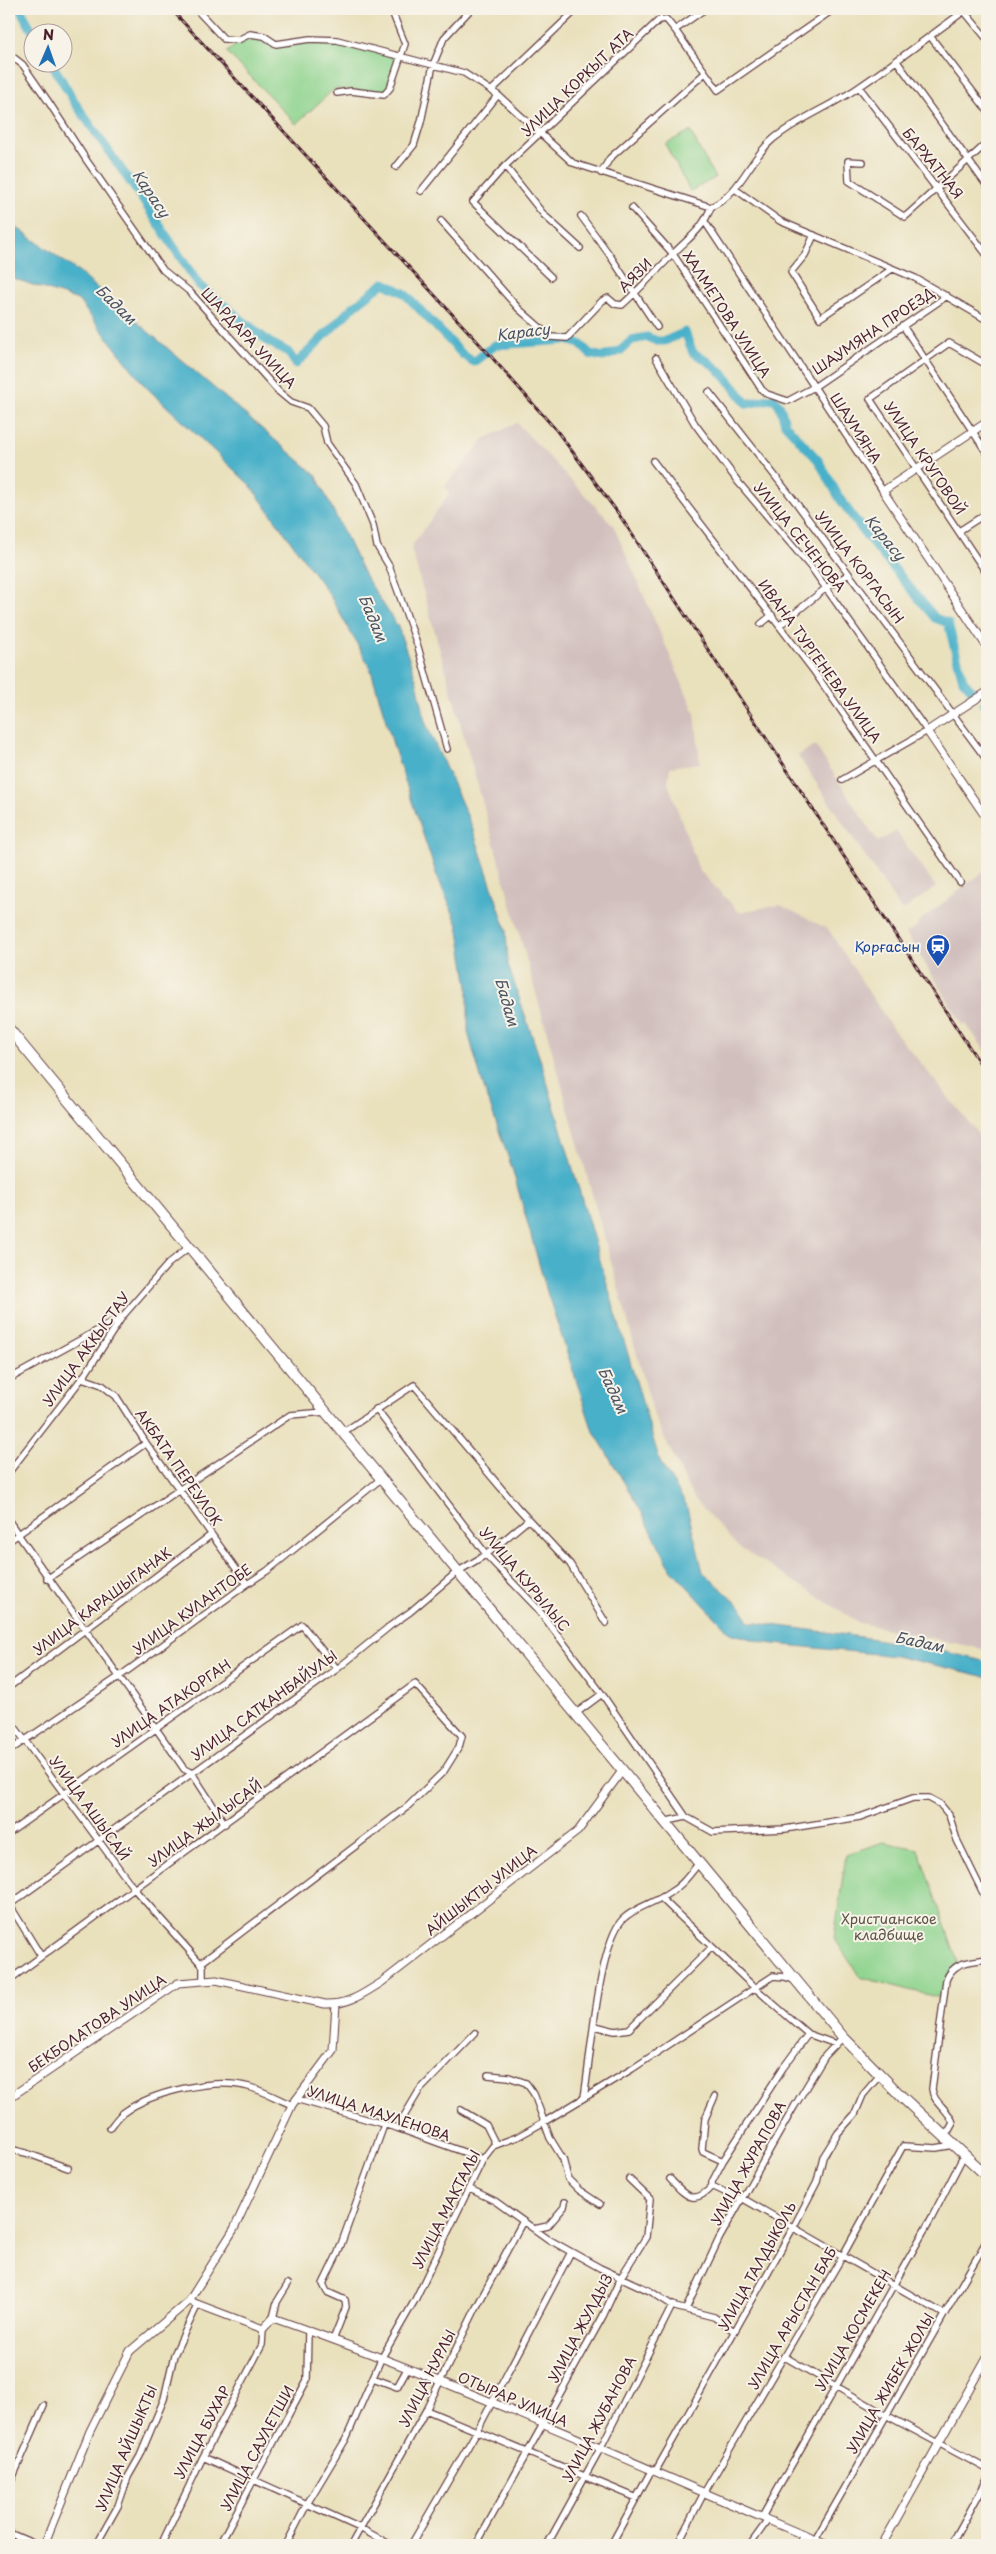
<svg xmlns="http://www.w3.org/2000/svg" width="996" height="2554" font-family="'Playpen Sans',sans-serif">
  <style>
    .industrial { fill: #d1bfbd }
    .green { fill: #8dd38d; stroke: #6c795c }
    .water { fill: #4ab0c9; stroke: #4a687a }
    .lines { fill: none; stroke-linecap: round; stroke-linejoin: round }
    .river { stroke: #4ab0c9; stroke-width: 9 }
    .minor-casing { stroke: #623c41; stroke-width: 8 }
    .tertiary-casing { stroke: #623c41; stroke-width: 9 }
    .trunk-casing { stroke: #623c41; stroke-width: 12 }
    .minor { stroke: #fff; stroke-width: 5.5 }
    .tertiary { stroke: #fff; stroke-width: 7 }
    .trunk { stroke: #fff; stroke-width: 10 }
    .rail-casing { stroke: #4a1f2b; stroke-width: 3 }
    .rail { stroke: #f7f3e8; stroke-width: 1; stroke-dasharray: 4; stroke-linecap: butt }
    .labels { text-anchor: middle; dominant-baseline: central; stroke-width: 4; stroke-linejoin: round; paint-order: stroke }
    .street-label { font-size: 14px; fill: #4a1f2b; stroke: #f7f3e8 }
    .transit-label { font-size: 14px; fill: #164399; stroke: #f7f3e8; text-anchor: end }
    .park-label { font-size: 14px; fill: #5e5548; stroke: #f7f3e8 }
    .water-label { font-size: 15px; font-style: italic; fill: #4a5262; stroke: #f7f3e8 }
  </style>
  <rect width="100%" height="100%" fill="#f7f3e8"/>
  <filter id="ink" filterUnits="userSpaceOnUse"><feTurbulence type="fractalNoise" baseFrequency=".02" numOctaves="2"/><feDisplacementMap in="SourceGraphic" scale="10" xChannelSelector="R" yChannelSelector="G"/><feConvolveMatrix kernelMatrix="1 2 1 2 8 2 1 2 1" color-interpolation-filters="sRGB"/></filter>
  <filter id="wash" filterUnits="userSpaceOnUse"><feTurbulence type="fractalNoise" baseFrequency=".0096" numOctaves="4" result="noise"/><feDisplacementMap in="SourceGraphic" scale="20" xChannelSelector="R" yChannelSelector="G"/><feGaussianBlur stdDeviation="1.12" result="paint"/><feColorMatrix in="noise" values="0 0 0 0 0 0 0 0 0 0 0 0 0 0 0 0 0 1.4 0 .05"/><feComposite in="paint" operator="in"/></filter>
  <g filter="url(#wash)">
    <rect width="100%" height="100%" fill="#e9e0bc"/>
    <path class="industrial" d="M517,423L613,525L695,713L700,763L670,767L668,783L699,870L739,912L780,905L828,929L892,1028L987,1145V1650L860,1623L737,1546L692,1496L654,1415L411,547L449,494L445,486L484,439Z
      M815,745L878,842L896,831L936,887L902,911L798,756Z
      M987,869V1053L966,1024L963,1025L906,933L918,925L917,923Z"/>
    <path class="green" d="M247,36L283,45L333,42L399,58L387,92L334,89L296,124L227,52Z
      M690,131L715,178L690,191L665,144Z
      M883,1842L918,1849L958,1962L940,1998L860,1977L834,1938L846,1855Z"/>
    <path class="water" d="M9,222L76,270L316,475L364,574L398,627L417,682L426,724L471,824L506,929L508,965L542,1065L660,1462L686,1504L703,1572L740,1606L750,1622C830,1633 909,1641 987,1662V1677L895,1656L765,1643L730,1633L671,1569L641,1511L592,1428L547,1292L512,1168L482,1082L468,1032V987L458,925L437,876L395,751L370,667L329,594L250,485L145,386L78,300L9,277Z"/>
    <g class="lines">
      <path class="river" d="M20,9L33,32
        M51,62L75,103L140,196L199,285L269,342L288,352L296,364L353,307L384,283L404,293L463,355L474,362L495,345L566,340L580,344L590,354L603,357L620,351L632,340L647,337L657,341H665L685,332L693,353C718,364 731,383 747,404L774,398L780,406L785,424L818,460L840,499L866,535L935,618L948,623L963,680L972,690
        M984,705L987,709"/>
    </g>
  </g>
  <g filter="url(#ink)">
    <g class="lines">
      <g class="minor-casing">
        <path id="minor" d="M196,9L224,39L238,40L250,34L264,36L276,44L310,39L337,40L464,73L498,95L573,163L711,207
          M964,11L987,39
          M675,30L718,90L834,9
          M930,36L987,110
          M9,54L23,65L48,101L87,161L163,270L190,292L279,392L291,402L308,408L323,426L327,443L356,484L373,525L377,546L389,566L418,647L447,749
          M896,60L987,186
          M859,87L987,255
          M491,91L577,9
          M337,93L351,91L384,95L390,88L405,44L391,9
          M863,162L848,161L849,181L905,217L987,143
          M505,166L544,215L580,248
          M396,167L414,145L421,122L433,65L444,38L471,9
          M601,173L610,158L705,73
          M735,189L780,221L915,278L987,320
          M421,191L498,95
          M711,207C741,193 748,161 772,140C797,119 832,106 859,87C896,62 931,35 967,9
          M632,208L673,254L762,390L767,394L788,401L814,387L947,296
          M581,216L609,254L657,327
          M441,221L519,309L551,337L567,338L602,301L608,298L615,304L622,305C640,289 655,272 672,255C689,237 702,231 711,207
          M705,222L883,491
          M814,235L805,255L791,272L820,318L892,269
          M551,277L473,202L505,166L659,20L666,19L675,30L705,9
          M903,326L987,453
          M656,358L695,424L739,483L813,570L927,731L842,780
          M987,365L949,343L870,399L987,574
          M709,392L797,504L987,760
          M653,461L813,670L960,882
          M959,531L987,513
          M761,624L772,615
          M780,625L826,588L849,574
          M82,1378L102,1385L116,1396L146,1443L247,1584
          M9,1379L120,1318
          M376,1409L489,1558L538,1609L602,1694L686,1817
          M342,1433L414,1385L517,1507L570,1564L606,1623
          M9,1472L86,1373L122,1317L168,1264L189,1247
          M9,1521C66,1605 127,1685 184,1769L192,1773L225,1824
          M9,1541L146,1443
          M47,1579L290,1415L325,1412
          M9,1687L211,1535
          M575,1714L602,1694
          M9,1719L135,1890L203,1966V1981
          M9,1751L120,1676L247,1584L267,1571L382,1478
          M663,1822L686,1817L713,1832L785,1829L860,1817L913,1798H929L940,1804L949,1815L957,1840L987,1901
          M9,1833L302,1625L337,1669
          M661,1898L754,1987L808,2034L783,2068L723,2161
          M9,1904L41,1956
          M9,1905L337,1669L390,1626L410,1612L457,1572L487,1554L528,1520
          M9,1980L415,1684L462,1736L459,1747L444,1771L407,1807L201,1963
          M595,2026L615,2031L629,2029L711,1948
          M808,2034L836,2044
          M488,2075L509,2077L526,2083L534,2094L550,2138L563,2159L568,2179L579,2190L600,2204
          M715,2096L705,2119L702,2149L703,2152L723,2161L712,2182V2186L737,2198H742L944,2314
          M584,2097C591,2058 598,1944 623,1919C635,1907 655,1903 669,1893C682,1886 690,1874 699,1863
          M296,2099L397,2128L483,2159
          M461,2110L486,2125L496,2145
          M110,2128C114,2123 118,2117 123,2113C151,2092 215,2077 249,2087C264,2091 278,2099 292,2105
          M397,2128L419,2091L475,2033
          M942,2134L948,2132L953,2123C949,2109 933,2103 932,2089L946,1980C954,1961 969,1962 987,1959
          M9,2149L26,2153L68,2168
          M670,2179C685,2195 694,2207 712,2186
          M470,2189L495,2201L548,2239L600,2268L650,2291L675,2307L714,2317L734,2331
          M534,2229L548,2226L564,2207L565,2202
          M686,2309L719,2239L794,2107L825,2056L843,2037
          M273,2318L277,2302L288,2284
          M333,2340L346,2307L345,2300L327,2292L323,2284L338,2253L384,2125
          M785,2357L886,2415L987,2469
          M373,2378L397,2387L407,2369
          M426,2410L637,2498
          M203,2457L360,2528L391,2545
          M655,2472L793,2228L817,2182L823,2157L838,2133L855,2114L863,2095L880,2075
          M9,2486L44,2406
          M762,2517L932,2217L964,2155
          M9,2533L37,2545
          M815,2540L987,2240
          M96,2545L118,2506L128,2477L140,2456L164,2399L174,2355L198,2304
          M161,2545L203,2457L262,2345L263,2329
          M219,2545L307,2380L308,2331
          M286,2545L307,2504L346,2439L381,2359L415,2300L483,2159L493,2146L517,2137L544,2122L632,2069L773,1976L785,1977L794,1980
          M351,2545L426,2410L476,2308L523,2221
          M411,2545L477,2431L571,2252
          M476,2545L603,2316L621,2277L646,2237L650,2199L629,2179
          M547,2545L600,2449L673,2304
          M611,2545L651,2471
          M677,2545L704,2493L842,2257L903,2146L936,2148L953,2145
          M750,2545L768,2520
          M798,2545L803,2535
          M951,2545L987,2480"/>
      </g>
      <g class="tertiary-casing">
        <path id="tertiary" d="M987,422L883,491L987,647
          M987,692L927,731L987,819
          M9,2098L178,1983L216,1980L325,2004C348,2005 363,1994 382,1982L578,1831L622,1771
          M189,2301L263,2329L273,2318C462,2384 643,2468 827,2545
          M44,2545L90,2431L130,2351L189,2301L234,2229L292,2105L333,2050L336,2004
          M882,2545L987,2357"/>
      </g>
      <g class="trunk-casing">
        <path id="trunk" d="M9,1029L843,2037L902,2097L987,2176"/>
      </g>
      <use href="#minor" class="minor"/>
      <use href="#tertiary" class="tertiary"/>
      <use href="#trunk" class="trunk"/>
      <g class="rail-casing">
        <path id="rail" d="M171,9L488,353L557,431L618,513L987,1074"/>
      </g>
      <use href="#rail" class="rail"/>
    </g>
  </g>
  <defs>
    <g id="station-pin" transform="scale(1.25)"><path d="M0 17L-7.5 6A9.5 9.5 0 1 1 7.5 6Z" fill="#1a4fb4" stroke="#f7f3e8"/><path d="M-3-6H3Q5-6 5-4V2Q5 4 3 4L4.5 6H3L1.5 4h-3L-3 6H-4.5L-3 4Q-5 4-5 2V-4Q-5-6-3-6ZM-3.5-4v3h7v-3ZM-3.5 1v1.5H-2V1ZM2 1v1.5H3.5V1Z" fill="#fff"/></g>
  </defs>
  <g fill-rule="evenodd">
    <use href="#station-pin" x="938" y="946"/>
  </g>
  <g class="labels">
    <g class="street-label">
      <text transform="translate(577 82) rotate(-44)">УЛИЦА КОРКЫТ АТА</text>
      <text transform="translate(933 163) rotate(51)">БАРХАТНАЯ</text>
      <text transform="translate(635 275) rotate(-45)">АЯЗИ</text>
      <text transform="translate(727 314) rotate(57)">ХАЛМЕТОВА УЛИЦА</text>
      <text transform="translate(873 331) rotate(-34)">ШАУМЯНА ПРОЕЗД</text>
      <text transform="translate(249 338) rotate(47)">ШАРДАРА УЛИЦА</text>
      <text transform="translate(856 428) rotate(57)">ШАУМЯНА</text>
      <text transform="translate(925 458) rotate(56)">УЛИЦА КРУГОВОЙ</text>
      <text transform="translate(800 537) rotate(51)">УЛИЦА СЕЧЕНОВА</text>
      <text transform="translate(860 567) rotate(53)">УЛИЦА КОРГАСЫН</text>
      <text transform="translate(820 661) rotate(54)">ИВАНА ТУРГЕНЕВА УЛИЦА</text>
      <text transform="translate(86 1349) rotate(-54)">УЛИЦА АККЫСТАУ</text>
      <text transform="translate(179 1467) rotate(55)">АКБАТА ПЕРЕУЛОК</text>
      <text transform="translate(525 1579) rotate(50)">УЛИЦА КУРЫЛЫС</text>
      <text transform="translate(102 1601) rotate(-37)">УЛИЦА КАРАШЫГАНАК</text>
      <text transform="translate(192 1609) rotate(-36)">УЛИЦА КУЛАНТОБЕ</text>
      <text transform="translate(171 1703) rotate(-35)">УЛИЦА АТАКОРГАН</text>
      <text transform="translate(264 1705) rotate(-36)">УЛИЦА САТКАНБАЙУЛЫ</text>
      <text transform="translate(90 1808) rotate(54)">УЛИЦА АШЫСАЙ</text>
      <text transform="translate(205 1823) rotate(-36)">УЛИЦА ЖЫЛЫСАЙ</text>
      <text transform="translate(481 1890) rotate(-38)">АЙШЫКТЫ УЛИЦА</text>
      <text transform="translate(97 2023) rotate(-34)">БЕКБОЛАТОВА УЛИЦА</text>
      <text transform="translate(379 2113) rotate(18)">УЛИЦА МАУЛЕНОВА</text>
      <text transform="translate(748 2163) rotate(-61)">УЛИЦА ЖУРАПОВА</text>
      <text transform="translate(446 2209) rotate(-63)">УЛИЦА МАКТАЛЫ</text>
      <text transform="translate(757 2266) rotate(-61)">УЛИЦА ТАЛДЫКОЛЬ</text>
      <text transform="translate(792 2318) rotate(-60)">УЛИЦА АРЫСТАН БАБ</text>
      <text transform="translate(580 2328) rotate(-62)">УЛИЦА ЖУЛДЫЗ</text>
      <text transform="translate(853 2330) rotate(-60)">УЛИЦА КОСМЕКЕН</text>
      <text transform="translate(427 2378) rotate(-63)">УЛИЦА НУРЛЫ</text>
      <text transform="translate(890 2383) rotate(-60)">УЛИЦА ЖИБЕК ЖОЛЫ</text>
      <text transform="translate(513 2399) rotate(23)">ОТЫРАР УЛИЦА</text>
      <text transform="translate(599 2419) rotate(-62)">УЛИЦА ЖУБАНОВА</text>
      <text transform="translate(202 2432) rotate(-62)">УЛИЦА БУХАР</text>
      <text transform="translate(126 2448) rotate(-67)">УЛИЦА АЙШЫКТЫ</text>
      <text transform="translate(257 2448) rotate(-62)">УЛИЦА САУЛЕТШИ</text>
    </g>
    <g class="transit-label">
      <text x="920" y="946">Қорғасын</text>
    </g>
    <g class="park-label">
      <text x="889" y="1918">Христианское<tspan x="889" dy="16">кладбище</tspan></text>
    </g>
    <g class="water-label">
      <text transform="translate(152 193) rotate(56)">Карасу</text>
      <text transform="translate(117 304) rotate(44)">Бадам</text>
      <text transform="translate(523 331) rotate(-7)">Карасу</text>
      <text transform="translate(886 537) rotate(51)">Карасу</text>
      <text transform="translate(374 618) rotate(67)">Бадам</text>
      <text transform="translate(508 1002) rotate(74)">Бадам</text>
      <text transform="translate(614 1390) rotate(65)">Бадам</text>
      <text transform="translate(920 1641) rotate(12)">Бадам</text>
    </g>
  </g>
  <rect width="996" height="2554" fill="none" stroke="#f7f3e8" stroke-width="30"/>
  <g transform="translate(48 48) rotate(2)"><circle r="24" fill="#f7f3e8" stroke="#b29e9c"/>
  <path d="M0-4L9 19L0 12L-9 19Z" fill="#1f6fb2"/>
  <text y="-8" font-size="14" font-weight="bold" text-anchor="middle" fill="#4a1f2b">N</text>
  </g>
</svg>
